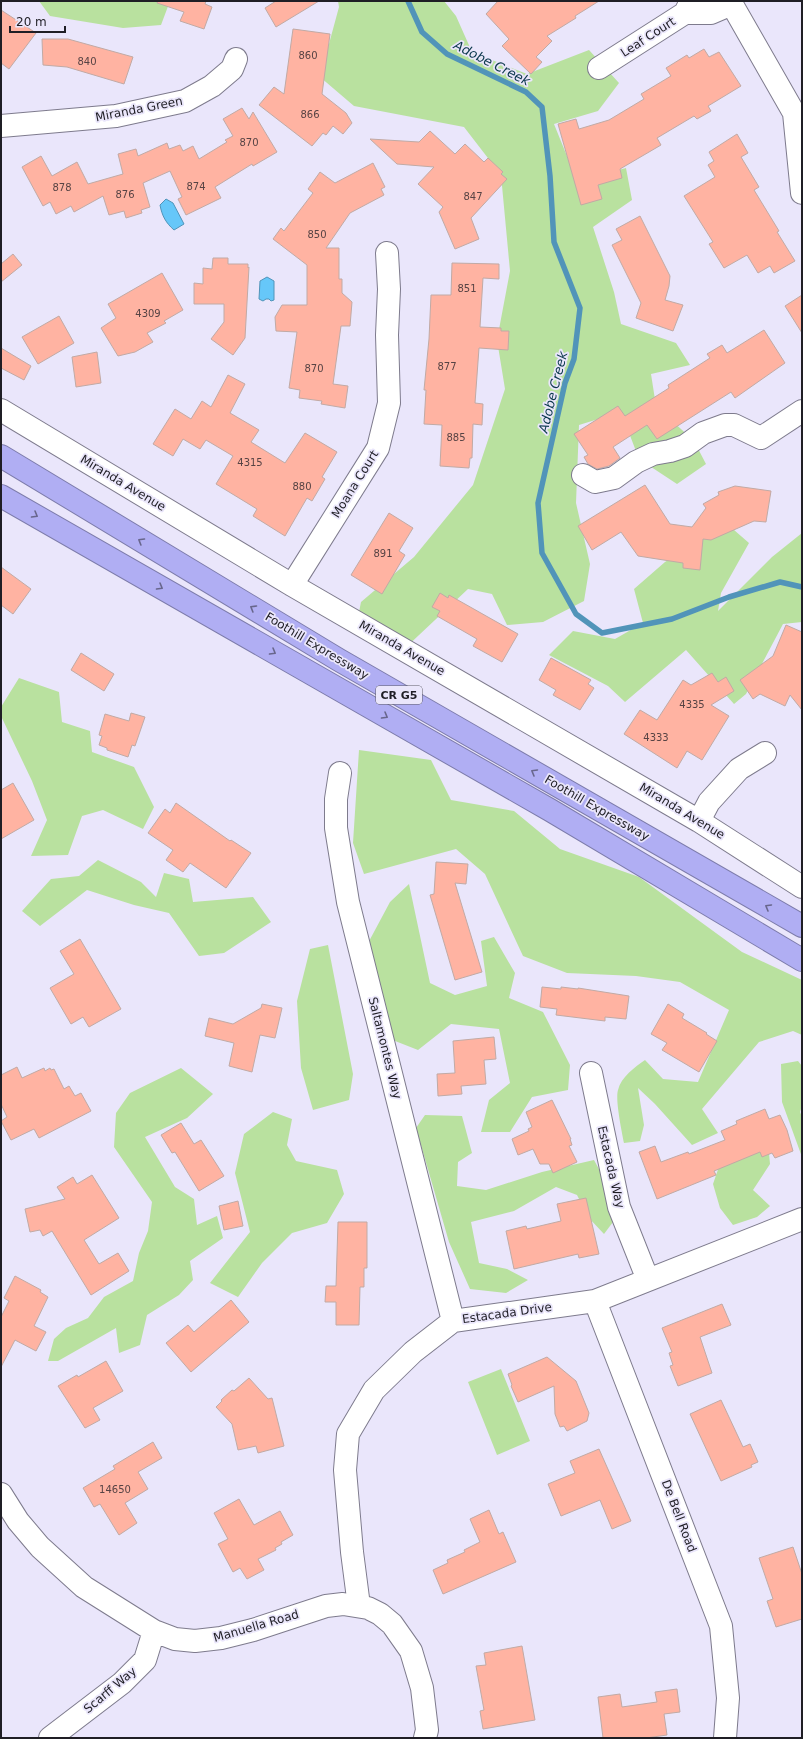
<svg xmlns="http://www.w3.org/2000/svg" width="803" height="1739" font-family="'DejaVu Sans',sans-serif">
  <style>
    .green { fill: #b9e19f }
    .water { fill: #66c7f9; stroke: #5194b9 }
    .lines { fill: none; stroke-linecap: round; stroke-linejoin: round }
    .stream { stroke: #5194b9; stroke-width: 5.5 }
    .building { fill: #ffb3a2; stroke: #c1aaa5 }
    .minor-casing { stroke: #7e7b8d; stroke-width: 24 }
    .highway-casing { stroke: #7d7cab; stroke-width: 24 }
    .minor { stroke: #fff; stroke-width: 22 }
    .highway { stroke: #b0aef3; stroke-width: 22 }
    .oneway { stroke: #68668c }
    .labels { text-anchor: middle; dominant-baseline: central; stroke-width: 3.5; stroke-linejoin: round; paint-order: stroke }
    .number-label { font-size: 10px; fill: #574344 }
    .shield { fill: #eae6fb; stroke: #5c5a65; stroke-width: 1 }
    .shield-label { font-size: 11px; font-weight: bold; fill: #1f1e25 }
    .street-label { font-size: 12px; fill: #1f1e25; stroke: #eae6fb }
    .water-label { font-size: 13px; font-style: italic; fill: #0a374b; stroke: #eae6fb }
  </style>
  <rect width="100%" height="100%" fill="#eae6fb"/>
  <path class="green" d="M39,1H170L161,25L123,28L50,16Z
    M338,1H444L456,16L472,52L527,74L589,50L619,83L598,111L554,124L577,181L626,168L632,200L593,227L614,292L621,324L676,343L690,365L651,374L656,406L694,441L706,464L677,484L639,459L621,412L579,425L576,503L590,564L584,601L543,622L507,625L492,594L468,589L402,651L357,622L361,602L414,557L473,485L505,389L497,340L510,271L501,175L464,127L354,106L320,77L339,7Z
    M726,523L749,543L721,593L718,611L772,557L802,533V622L783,624L746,694L734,704L686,650L625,702L608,686L549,655L573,631L615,639L643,623L634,589L665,562Z
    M19,678L59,692L62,722L90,731L92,752L134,767L154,807L143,829L103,810L82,816L68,855L31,856L47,820L32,781L1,716V707Z
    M359,750L431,760L451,800L514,811L560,849L639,877L742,952L802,980V1035L793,1031L759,1042L702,1109L718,1133L692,1145L655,1104L638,1088L644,1125L640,1141L624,1143C622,1132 615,1100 618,1090C621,1077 635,1067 645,1060L663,1079L698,1082L729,1010L680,982L636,976L567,973L523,956L485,874L456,849L364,874L353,843Z
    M98,860L141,882L156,897L164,873L189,879L193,902L253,897L271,922L224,953L199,956L169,913L134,905L87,890L40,926L22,911L51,879L79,876Z
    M409,884L430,983L455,995L487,986L481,941L494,937L515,973L509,998L543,1012L570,1065L568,1090L532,1097L510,1132H481L489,1100L510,1083L499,1029L451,1024L418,1050L390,1039L367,945L390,902Z
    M328,945L353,1074L349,1100L313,1110L301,1068L297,1001L310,949Z
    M798,1061L802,1066V1106L800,1112L802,1117V1157L782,1102L781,1064Z
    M181,1068L213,1094L187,1118L145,1137L175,1187L194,1199L197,1225L217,1216L223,1238L190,1261L193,1280L179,1295L147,1315L140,1345L119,1353L116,1328L58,1361H48L54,1339L66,1328L88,1318L104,1297L133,1281L139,1253L148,1231L152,1202L114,1147L116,1113L130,1093Z
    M273,1112L292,1119L287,1145L296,1161L337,1170L344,1194L327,1223L292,1233L262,1263L238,1297L210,1283L250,1232L235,1173L244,1134Z
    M425,1115L462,1116L472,1153L458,1162L457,1186L486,1190L542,1172L594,1160L611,1191L619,1214L604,1234L588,1217L577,1195L556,1187L514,1211L471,1222L479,1263L507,1269L528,1280L506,1293L470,1289L449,1242L416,1128Z
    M768,1143L770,1164L753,1190L770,1206L757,1217L733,1225L720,1208L713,1184L723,1155Z
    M501,1369L530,1441L497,1455L468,1382Z"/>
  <path class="water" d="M166,199L173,203L184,224L174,230C166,223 162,216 160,205Z
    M267,277L274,281V300L271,301L269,299H266L263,301L259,299L260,281Z"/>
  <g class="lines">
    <path class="stream" d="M408,1L422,32L447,54L526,92L542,107L550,176L554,242L580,308L574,359L565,383L538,503L542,553L576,614L602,633L672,619L729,597L780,582L802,587"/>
  </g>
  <path class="building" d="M158,1H206L205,4L212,7L204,29L180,21L184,12L157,3Z
    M276,1H319L276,27L265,8Z
    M498,1H599L575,16L576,18L547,36L552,41L536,57L542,62L531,74L502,46L509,39L486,14Z
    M1,10L36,33L9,69L1,63Z
    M293,29L330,34L322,94L346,113L352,123L343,134L333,126L326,135L323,133L312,146L259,105L274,87L284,94Z
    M42,39H68L133,57L124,84L67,67L43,65Z
    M704,49L709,57L719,52L741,86L708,106L711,111L697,119L694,116L657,138L661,145L620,169L622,178L598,185L602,199L581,205L558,124L576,119L579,129L609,120L644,99L641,94L671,76L666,68L687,55L689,58Z
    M242,108L249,119L253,112L277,152L253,166L252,164L215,187L221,198L186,215L178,199L182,197L170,171L143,183L150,207L141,210L142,213L126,218L124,211L109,215L103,196L74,212L71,206L56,214L50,202L43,206L22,167L41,156L52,176L77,162L88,184L123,174L118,154L136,149L138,156L167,143L169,149L180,145L183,151L193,146L199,159L227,142L225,140L233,136L223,119Z
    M430,131L455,154L465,144L484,162L488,158L503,172L501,174L507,179L471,218L479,239L455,249L439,212L443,207L418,184L434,167L397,164L370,139L419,142Z
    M737,134L748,153L741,157L759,187L754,190L779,231L777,232L795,261L774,273L770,266L758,273L747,255L724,268L709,244L713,242L684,196L715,177L708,165L714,161L709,152Z
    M373,163L385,187L381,189L384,195L350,213L326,248H339V279H342V293L352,302L350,326H341L333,384L348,386L345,408L321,404L322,401L299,398L300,390L289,388L297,332L276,331L275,317L282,305H307V265L273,239L281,228L284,231L313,193L308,189L320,172L335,183Z
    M640,216L670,276L669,286L665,300L683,305L673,331L636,318L641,303L612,245L622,240L616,229Z
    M13,254L22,265L1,282V264Z
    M213,258H228V264H248V268L249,267L245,338L233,355L211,339L224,322V304H194V283L203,284V268L212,269Z
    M452,263L499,264V279L483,278L480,327L501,328V331H509L508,350L479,348L475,403L483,404L482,425L473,424L472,458H470L469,468L440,466L442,425L424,424L426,390H424L429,339L431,295H451Z
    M162,273L183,310L164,321L166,323L147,333L153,342L135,352L118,356L101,328L116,318L108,304Z
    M802,295V333L785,306Z
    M59,316L74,343L38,364L22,337Z
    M764,330L785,363L735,398L731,392L657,439L647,425L613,447L620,458L609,466L597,469L588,464L584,457L588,455L574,434L618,406L625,416L669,388L668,385L710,358L707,354L722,345L727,353Z
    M1,348L31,366L24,380L1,368Z
    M97,352L101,383L76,387L72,357Z
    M228,375L245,384L230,413L259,430L251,442L285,463L305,433L337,452L322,477L325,479L312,501L307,498L285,536L253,516L257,509L216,484L233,456L206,440L200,449L183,439L173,456L153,444L175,409L191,419L202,401L211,407Z
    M645,485L670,524L692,527L706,508L703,504L719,495L718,492L735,486L771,491L766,522L754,521L711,540L703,539L700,570L683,568V563L638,556L621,532L592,550L578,526Z
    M389,513L413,528L399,551L405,555L382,594L351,575Z
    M1,567L31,589L13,614L1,605Z
    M440,593L448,598L449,595L518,634L502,662L473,646L477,639L437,616L440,611L432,607Z
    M786,625L802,632V710L790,695L785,706L760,694L753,699L740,680L773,656Z
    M81,653L114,674L104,691L71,670Z
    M551,658L591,680L588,684L594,688L580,710L553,695L556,690L539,680Z
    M712,673L718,682L726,677L734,691L711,705L729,716L702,760L687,751L677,768L624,734L640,710L657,720L683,680L691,685Z
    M131,713L145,717L135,746L132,745L128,757L107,750V748L99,745L102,736L99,735L105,714L129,721Z
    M13,783L34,820L1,839V790Z
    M176,803L230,841L231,840L251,853L226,888L190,863L183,872L166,860L173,850L148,833L165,809L170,813Z
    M436,862L468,864L466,884L455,883L482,972L455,980L430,895L434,894Z
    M80,939L121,1009L89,1027L83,1017L71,1024L50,988L74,974L60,951Z
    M542,987L561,989V987L578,989V988L629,996L626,1019L605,1017V1021L556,1015L557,1009L540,1007Z
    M262,1004L282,1008L275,1038L260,1035L252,1072L229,1066L234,1043L205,1036L209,1018L233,1024L261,1008Z
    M668,1004L684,1014L682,1018L707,1033L706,1034L717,1041L699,1072L662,1050L667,1043L651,1034Z
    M494,1037L496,1059L484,1060L486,1084L461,1086L462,1094L438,1096L437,1074L455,1073L453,1041Z
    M17,1067L22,1078L44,1068L45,1071L50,1068L51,1070L54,1069L64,1089L69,1086L75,1096L81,1093L91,1111L39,1138L34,1129L11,1140L1,1121L7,1117L1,1104V1075Z
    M552,1100L571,1139H570L572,1145L569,1146L577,1162L553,1173L549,1164H540L533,1149L518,1155L512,1139L529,1131L528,1129L532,1127L526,1112Z
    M765,1109L769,1119L780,1115L787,1130L793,1151L775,1158L772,1153L762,1157L760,1152L714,1171L716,1175L657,1199L639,1152L655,1146L661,1162L688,1152L689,1154L725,1140L721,1131L737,1124L736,1121Z
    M181,1123L194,1144L201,1140L224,1176L199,1191L175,1152L172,1153L161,1135Z
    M92,1175L119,1218L84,1240L99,1264L118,1253L129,1271L91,1295L52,1231L43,1236L40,1230L30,1232L25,1209L65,1199L57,1187L73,1177L77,1184Z
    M586,1198L599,1254L579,1258L578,1254L514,1269L506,1231L526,1226L527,1229L561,1221L557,1204Z
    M238,1201L243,1226L224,1230L219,1206Z
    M338,1222H367V1268H364V1287H360L359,1325H336V1302H325L326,1286H336Z
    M15,1276L41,1290L40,1292L48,1297L34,1326L46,1332L36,1351L15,1340L1,1367V1317L9,1301L4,1298Z
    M231,1300L249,1322L191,1372L166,1343L188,1325L194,1332Z
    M722,1304L731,1325L700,1337L712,1373L678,1386L670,1366L673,1365L669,1353L672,1352L662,1328Z
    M547,1357L576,1381L589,1413L587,1421L567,1431L564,1426L560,1427L555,1414L554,1386L518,1402L511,1386L512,1385L508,1374Z
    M106,1361L123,1391L93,1408L100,1420L85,1428L58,1386L77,1375L78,1377Z
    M249,1378L268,1399L272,1398L284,1446L258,1453L256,1446L238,1450L232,1424L216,1407L222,1401L221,1400L232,1390L234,1391Z
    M721,1400L743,1447L750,1444L758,1462L751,1465L752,1467L721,1481L690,1414Z
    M153,1442L162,1458L138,1472L148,1489L125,1503L137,1523L119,1535L100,1504L94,1507L83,1488L115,1469L113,1466Z
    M599,1449L631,1521L612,1529L600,1500L561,1516L548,1484L575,1473L570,1461Z
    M239,1499L254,1525L280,1511L293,1535L281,1542L282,1544L275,1548L276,1550L258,1559L264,1570L247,1579L240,1568L233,1572L218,1544L228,1539L214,1513Z
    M489,1510L499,1534L503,1532L516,1562L443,1594L433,1570L448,1563L447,1560L465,1552L464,1550L480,1542L470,1519Z
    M793,1547L802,1574V1619L776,1627L767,1601L773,1599L759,1558Z
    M522,1646L535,1720L483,1729L480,1711L484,1710L476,1666L486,1665L484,1653Z
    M677,1689L680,1712L664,1714L667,1735L646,1738H603L598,1697L620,1694L622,1707L657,1702L655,1692Z"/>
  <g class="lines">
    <g class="minor-casing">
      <path id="minor" d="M730,1L794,113L802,193
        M685,13H711L732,4
        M599,68L685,13L691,1
        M1,126L116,116L185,101L212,86L232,69L236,59
        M1,410L292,585L699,821L802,887
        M583,475L595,482L614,478L636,462L653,454L670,451L685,446L703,433L725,425H734L761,438L802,411
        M292,585L378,448L389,403L387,335L389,289L387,253
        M340,773L336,799V828L348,902L453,1321
        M699,821L709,802L739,769L765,753
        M591,1073L619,1207L648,1280
        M595,1301L721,1626L728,1698L725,1738
        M1,1494L18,1521L40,1547L84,1587L154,1631L175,1639L195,1641L221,1638L253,1630L326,1606L343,1604L368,1608L380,1614L392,1624L411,1651L422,1688L427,1730L425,1738
        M359,1606L352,1552L345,1470L348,1434L374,1390L413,1352L453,1321L595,1301L802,1219
        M50,1738L122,1683L145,1660L154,1631"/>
    </g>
    <g class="highway-casing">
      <path id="highway" d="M1,456L339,660L802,926
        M1,496L550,810L802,960"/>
    </g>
    <use href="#minor" class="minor"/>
    <use href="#highway" class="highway"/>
  </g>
  <defs><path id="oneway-chevron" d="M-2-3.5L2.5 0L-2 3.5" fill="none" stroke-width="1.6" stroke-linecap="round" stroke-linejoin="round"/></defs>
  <g class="oneway">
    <use href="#oneway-chevron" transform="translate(35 515) rotate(30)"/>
    <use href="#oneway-chevron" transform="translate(141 541) rotate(-149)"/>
    <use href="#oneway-chevron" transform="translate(160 587) rotate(30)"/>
    <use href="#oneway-chevron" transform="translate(253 608) rotate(-149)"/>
    <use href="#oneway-chevron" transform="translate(273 652) rotate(30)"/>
    <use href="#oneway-chevron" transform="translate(385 716) rotate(30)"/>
    <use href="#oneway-chevron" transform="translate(534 772) rotate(-150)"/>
    <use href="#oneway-chevron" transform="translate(768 907) rotate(-150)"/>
  </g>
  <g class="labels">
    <g class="number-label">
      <text x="308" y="55">860</text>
      <text x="87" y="61">840</text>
      <text x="310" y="114">866</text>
      <text x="249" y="142">870</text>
      <text x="196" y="186">874</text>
      <text x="62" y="187">878</text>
      <text x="125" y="194">876</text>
      <text x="473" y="196">847</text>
      <text x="317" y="234">850</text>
      <text x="467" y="288">851</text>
      <text x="148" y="313">4309</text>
      <text x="447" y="366">877</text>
      <text x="314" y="368">870</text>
      <text x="456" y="437">885</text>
      <text x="250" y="462">4315</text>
      <text x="302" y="486">880</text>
      <text x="383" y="553">891</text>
      <text x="692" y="704">4335</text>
      <text x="656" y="737">4333</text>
      <text x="115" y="1489">14650</text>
    </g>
    <rect class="shield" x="376" y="686" width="46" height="18" rx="3"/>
    <g class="shield-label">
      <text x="399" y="695">CR G5</text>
    </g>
    <g class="street-label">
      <text transform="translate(648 37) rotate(-33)">Leaf Court</text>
      <text transform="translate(139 109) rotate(-11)">Miranda Green</text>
      <text transform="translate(123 483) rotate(31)">Miranda Avenue</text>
      <text transform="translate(355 484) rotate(-58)">Moana Court</text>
      <text transform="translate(317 646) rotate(31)">Foothill Expressway</text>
      <text transform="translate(402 648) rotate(30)">Miranda Avenue</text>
      <text transform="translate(597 808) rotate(30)">Foothill Expressway</text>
      <text transform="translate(682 811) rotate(31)">Miranda Avenue</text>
      <text transform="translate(385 1048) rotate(76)">Saltamontes Way</text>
      <text transform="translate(611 1167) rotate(77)">Estacada Way</text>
      <text transform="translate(507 1313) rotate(-8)">Estacada Drive</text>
      <text transform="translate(679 1516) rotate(69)">De Bell Road</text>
      <text transform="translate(256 1626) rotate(-16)">Manuella Road</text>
      <text transform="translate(110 1690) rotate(-40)">Scarff Way</text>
    </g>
    <g class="water-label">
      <text transform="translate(492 63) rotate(27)">Adobe Creek</text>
      <text transform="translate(553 392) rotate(-76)">Adobe Creek</text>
    </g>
  </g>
  <rect width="803" height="1739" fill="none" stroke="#1f1e25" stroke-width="4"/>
  <path d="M10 26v6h55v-6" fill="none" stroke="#1f1e25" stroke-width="2"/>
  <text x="16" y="26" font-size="12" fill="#1f1e25" stroke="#eae6fb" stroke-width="3" paint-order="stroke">20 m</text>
</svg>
